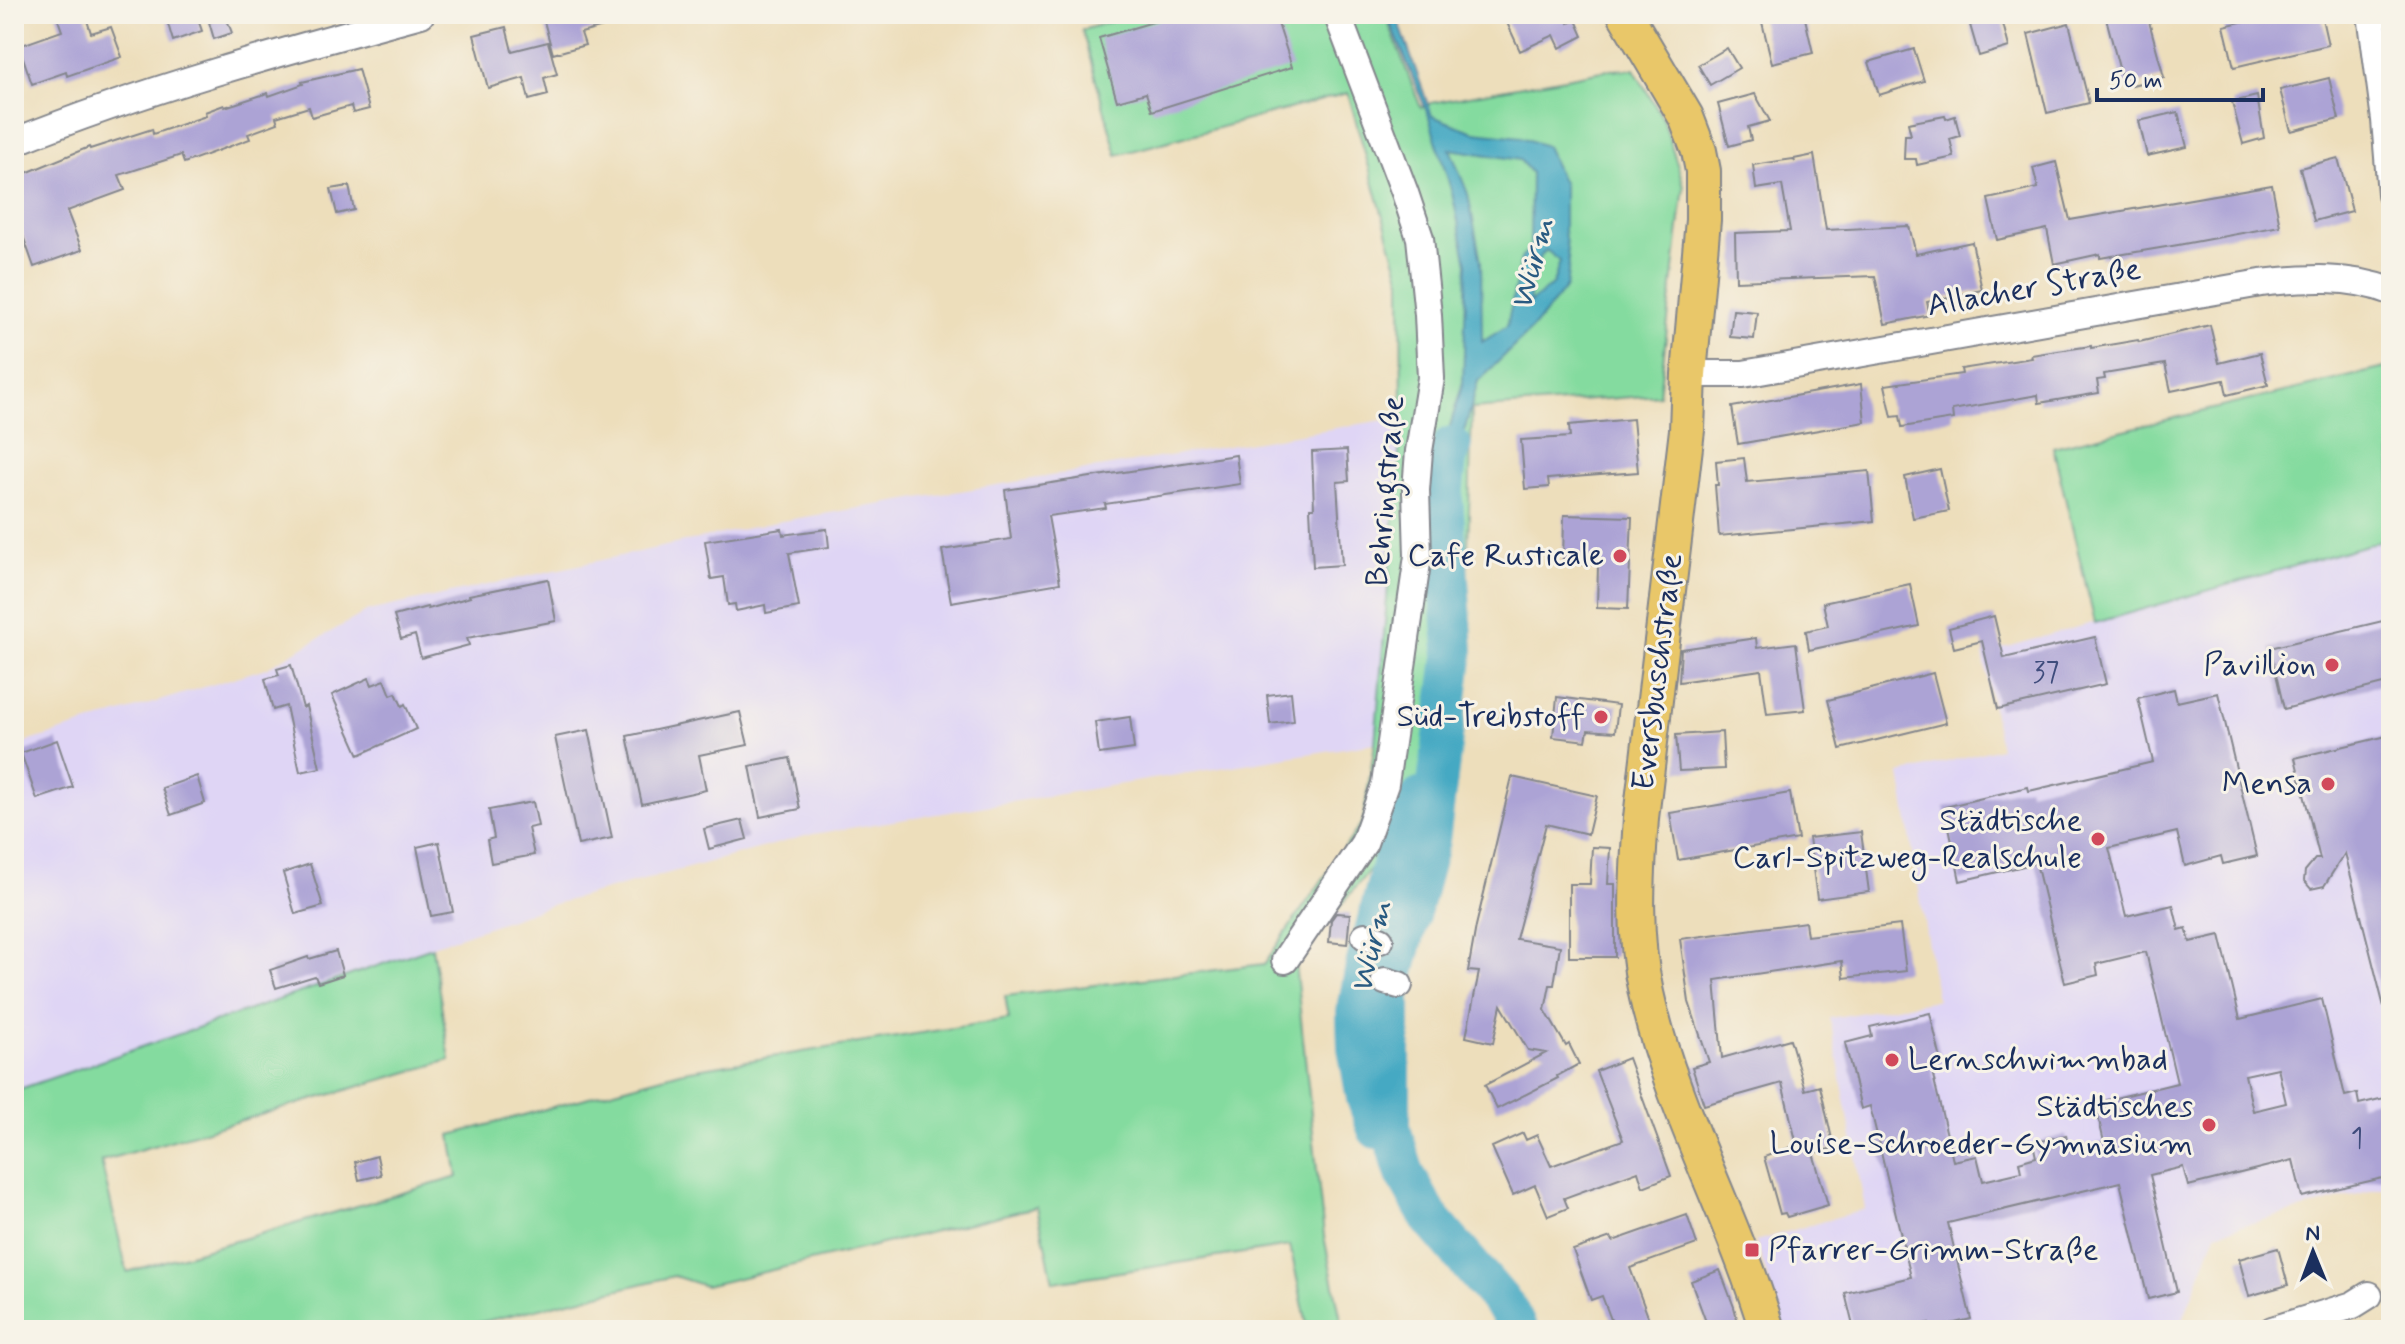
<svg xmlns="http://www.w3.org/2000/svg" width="2405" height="1344" font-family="Mynerve,sans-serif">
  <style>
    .built { fill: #dfd5f5 }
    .green { fill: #84db9f; stroke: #50857e; stroke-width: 2 }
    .water { fill: #44a9c3; stroke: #306c90; stroke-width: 2; fill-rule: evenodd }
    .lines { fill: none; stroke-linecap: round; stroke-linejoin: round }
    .river { stroke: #44a9c3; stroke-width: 40 }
    .building { fill: #aca3d5; fill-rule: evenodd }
    .minor-casing { stroke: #84868c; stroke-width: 30 }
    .major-casing { stroke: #84868c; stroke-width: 38 }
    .minor { stroke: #fff; stroke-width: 26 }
    .major { stroke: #e9c769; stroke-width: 34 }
    .poi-dot { fill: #d1495b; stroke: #f7f3e8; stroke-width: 3 }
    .labels { text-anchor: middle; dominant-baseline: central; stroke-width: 6; stroke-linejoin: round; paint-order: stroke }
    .number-label { font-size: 28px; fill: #3f4c7c }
    .street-label { font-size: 32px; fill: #1b2f5e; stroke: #f7f3e8 }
    .poi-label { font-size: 32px; fill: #1b2f5e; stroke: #f7f3e8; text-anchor: end }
    .water-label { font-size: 34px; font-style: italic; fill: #295a81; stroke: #f7f3e8 }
  </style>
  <rect width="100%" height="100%" fill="#f7f3e8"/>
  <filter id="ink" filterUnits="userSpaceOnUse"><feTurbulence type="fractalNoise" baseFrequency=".0125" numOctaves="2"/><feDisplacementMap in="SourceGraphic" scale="16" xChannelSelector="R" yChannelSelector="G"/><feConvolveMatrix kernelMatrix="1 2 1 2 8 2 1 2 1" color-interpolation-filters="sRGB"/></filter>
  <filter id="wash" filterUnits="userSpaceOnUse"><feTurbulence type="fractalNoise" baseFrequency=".006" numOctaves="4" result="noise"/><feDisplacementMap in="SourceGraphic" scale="32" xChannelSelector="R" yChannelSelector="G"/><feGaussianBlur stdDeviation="1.8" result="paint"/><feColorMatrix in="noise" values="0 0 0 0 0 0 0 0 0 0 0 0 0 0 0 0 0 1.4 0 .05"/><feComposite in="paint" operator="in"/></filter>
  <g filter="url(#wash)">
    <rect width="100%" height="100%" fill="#eddebb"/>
    <path class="built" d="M1402,417L1375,743L813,834L551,905L14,1091V746L266,668L368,611L776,522Z
      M2391,538V1185L2216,1233L2179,1330H1784L1756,1241L1865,1209L1830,1018L1937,1000L1900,774L2000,748L1983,654Z"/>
    <path class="green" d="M1137,14H1385L1421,108L1431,103L1608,70L1634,69L1663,119L1684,186L1659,395L1472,409L1465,647L1434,837L1395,838L1295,963L1324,1236L1343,1330H1308L1290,1246L1053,1282L1037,1207L705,1286L674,1276L448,1330H14V1091L432,947L450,1060L101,1161L127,1272L458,1177L451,1135L684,1071L1009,1019L1005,996L1264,964L1363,821L1375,743L1402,417L1401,280L1348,93L1117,155L1082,30Z
      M2389,367L2391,376V538L2095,623L2053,447Z"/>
    <path class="water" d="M1387,14H1396L1432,116L1474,132L1521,137L1546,146L1564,185V231L1569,264L1566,287L1532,329L1478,381L1446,499H1441V457L1463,382L1467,263L1452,193L1429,117ZM1450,149L1520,160L1531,173L1530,247L1521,259L1507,326L1482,342L1481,261L1468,194ZM1546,250L1560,261L1553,284L1530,303C1528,285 1533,263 1546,250Z"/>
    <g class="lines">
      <path class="river" d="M1452,446L1447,458L1443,498L1454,650L1430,840L1391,987V1129L1405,1174L1429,1217L1507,1308L1518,1330
        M1377,1129L1366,1098L1357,1047L1356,1013L1366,962L1392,863L1420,798"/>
    </g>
    <g id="blocks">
      <path class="building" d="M56,14H85L91,33L111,27L122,57L67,76L66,72L32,84L19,46L62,31Z
        M165,14H196L202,31L173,41Z
        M542,14H628L629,20L581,33L585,45L553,54Z
        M1180,14H1275L1292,67L1152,111L1146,93L1117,101L1099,38Z
        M1503,14H1565L1569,23L1576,20L1583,36L1560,48L1554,35L1520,51Z
        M1760,14H1804L1813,53L1772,63Z
        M2105,14H2147L2164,77L2124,87Z
        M2274,14H2321L2328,45L2234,67L2224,26Z
        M2001,16L2009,47L1979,56L1970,25Z
        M226,17L232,33L214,39L209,22Z
        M2069,23L2089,103L2047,113L2028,34Z
        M506,27L512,51L548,42L557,74L544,78L548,95L529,100L524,78L488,88L474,35Z
        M1727,48L1739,68L1710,85L1698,65Z
        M1914,49L1924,81L1879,95L1869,62Z
        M358,69L369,109L353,113L351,106L312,117L309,107L276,117L278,123L248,134L250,139L184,163L181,155L119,175L125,190L67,211L82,250L34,267L14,210V178L89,147L90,149L152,129L153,134L206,116L205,112L224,105L225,107L268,93L269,96L303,84L302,82Z
        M2329,78L2339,119L2291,131L2280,90Z
        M1755,94L1770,121L1748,127L1751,140L1729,146L1718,104Z
        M2257,96L2264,138L2243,144L2232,102Z
        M2178,112L2187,147L2147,156L2139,121Z
        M1945,116L1946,119L1955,116L1960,136L1950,139L1954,157L1917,165L1916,159H1904L1905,135H1911L1908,123Z
        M1814,155L1826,230L1909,226L1916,254L1972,242L1982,290L1927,302L1930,315L1885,324L1875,276L1736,281L1735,233L1790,231L1782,185L1756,189L1753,165L1793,159L1795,162L1794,159Z
        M2338,158L2352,211L2314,221L2300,168Z
        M2056,162L2070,220L2272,185L2280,226L2178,245L2100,258V254L2054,264L2047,229L1997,240L1988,199L2038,188L2033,168Z
        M349,186L354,210L337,214L331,189Z
        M1733,310L1757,312L1754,339L1730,337Z
        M2210,325L2219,363L2260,353L2268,385L2227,395L2224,380L2171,391L2165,364L2104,374L2105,379L2097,380L2099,393L2039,403L2038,395L1952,410L1953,419L1902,427L1900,416L1892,417L1885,385L1962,374L1961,369L2032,358L2031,355L2091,346V348L2138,340L2139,342Z
        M1861,384L1865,422L1738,444L1732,407Z
        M1633,419L1638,472L1548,479L1549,487L1525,489L1521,440L1570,437L1569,425Z
        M1347,450L1349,481L1337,482L1342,565L1313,567L1310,508H1314L1312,452Z
        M1236,455L1240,484L1105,504L1106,508L1048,516L1060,583L951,602L942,550L1011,539L1005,490Z
        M1744,458L1747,482L1869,471L1874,521L1719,536L1715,485H1718L1716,461Z
        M1940,469L1949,511L1913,518L1905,477Z
        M1564,515L1632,517L1628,609L1597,608L1598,565L1563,564Z
        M782,529L783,535L827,529L829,547L789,553L799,607L766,613L765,605L736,611L735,604L728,605L724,577L711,579L705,541Z
        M548,579L556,621L467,638L469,645L421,658L415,635L401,639L394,616L427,607L428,609L470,597L469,595Z
        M1910,584L1919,626L1809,650L1806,631L1828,626L1823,603Z
        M1994,616L2004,658L2095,637L2106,684L1998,709L1982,641L1954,648L1949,628Z
        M2391,619V682L2284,709L2270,648Z
        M1756,638L1757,648L1796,643L1805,710L1767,714L1761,670L1679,682L1681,649Z
        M291,665L303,708L306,706L320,768L300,772L286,706L273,710L265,679L279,675L277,669Z
        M1933,673L1946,723L1840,749L1828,700Z
        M369,678L372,685L385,680L391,695L396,693L402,706L405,704L416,729L359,755L332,695Z
        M2174,689L2177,702L2218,693L2257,856L2223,864L2221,856L2185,866L2177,832L2109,848L2126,916L2173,905L2179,930L2186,928L2190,942L2220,935L2240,1019L2322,999L2345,1096L2357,1093L2359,1104L2384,1098L2391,1126V1176L2302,1197L2293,1160L2188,1186L2183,1167L2150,1175L2177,1292L2148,1299L2120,1182L1948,1223L1971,1319L1930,1329L1929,1323L1900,1330H1854L1845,1293L1911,1277L1870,1106L1861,1109L1845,1043L1872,1036L1870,1027L1930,1013L1942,1064L1931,1067L1953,1161L1977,1156L1983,1181L2021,1172L2019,1162L2036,1157L2033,1143L2066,1135L2069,1150L2104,1142L2095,1103L2177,1083L2146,952L2096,964L2098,975L2065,983L2036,863L1960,881L1945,807L2028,787L2029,791L2153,762L2138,698ZM2278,1068L2286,1103L2253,1111L2245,1075Z
        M1291,692L1294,721L1270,724L1267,695Z
        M1557,697L1618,705L1615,732L1588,730L1586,741L1553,737Z
        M740,712L748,745L699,755L706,790L642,804L627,736Z
        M1130,717L1134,749L1099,754L1095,722Z
        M589,730L612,838L578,845L555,737Z
        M1722,732L1724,769L1679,771L1676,735Z
        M2391,735V1010L2385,1011L2345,853L2324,886L2311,889L2304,881L2305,871L2315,859H2320L2295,758Z
        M57,740L73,787L37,799L21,753Z
        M790,758L800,809L760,817L750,766Z
        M197,776L205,803L171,815L162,788Z
        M1512,777L1597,796L1588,834L1546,824L1516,939L1560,946L1554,985H1550L1545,1010L1566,1046L1569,1044L1579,1064L1557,1076L1558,1078L1497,1109L1485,1085L1546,1053L1528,1050L1501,1005L1493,1043L1466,1037L1479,972L1468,971L1476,926Z
        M1790,793L1798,839L1678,860L1670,813Z
        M533,802L538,826L528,828L534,855L491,863L487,840L494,838L489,810Z
        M742,820L747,839L709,849L704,829Z
        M1861,832L1869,892L1817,899L1809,838Z
        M439,842L453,912L431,916L417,847Z
        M1592,847L1610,848L1608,884H1615V957H1569V884H1590Z
        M310,864L323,906L295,914L283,873Z
        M1336,913L1350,914L1347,944L1329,942L1331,920Z
        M1805,922L1807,936L1900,925L1906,971L1844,978L1842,961L1715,980L1722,1058L1790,1039L1805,1090L1820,1086L1834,1148L1813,1153L1828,1205L1787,1217L1785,1213L1780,1214L1764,1157L1797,1145L1782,1083L1704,1105L1692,1067L1709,1062L1689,1002L1680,939Z
        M336,951L343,975L318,983L315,976L276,988L270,970L308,957L309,959Z
        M1628,1058L1671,1176L1643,1187L1638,1171L1564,1198L1568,1208L1548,1216L1535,1185L1513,1195L1492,1147L1523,1133L1526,1140L1537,1135L1551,1166L1623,1140L1596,1071Z
        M377,1156L381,1175L359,1180L355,1162Z
        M1687,1215L1697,1244L1630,1268L1653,1330H1615L1602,1296L1591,1300L1573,1250L1611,1237L1613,1241Z
        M2278,1248L2288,1285L2249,1296L2239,1259Z
        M1720,1270L1734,1307L1740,1330H1709L1691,1281Z"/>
    </g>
  </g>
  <g filter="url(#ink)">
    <use href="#blocks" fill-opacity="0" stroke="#84868c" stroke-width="2"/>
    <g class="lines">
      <g class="minor-casing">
        <path id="minor" d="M2371,14L2385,120L2391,194
          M14,142C146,89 284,51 421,14
          M1689,374H1743L2261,283C2306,278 2349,275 2391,291
          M1365,936L1380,940
          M1285,960L1364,843L1385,784L1418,556L1416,490L1419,451L1431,378L1428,315L1420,238L1405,193L1337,14
          M1385,981L1399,985
          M2272,1330L2353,1305L2369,1295"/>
      </g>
      <g class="major-casing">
        <path id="major" d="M1625,14L1686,117L1699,151L1703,171V220L1689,374L1687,430L1641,818C1637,876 1633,936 1646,993C1671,1108 1734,1217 1767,1330"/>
      </g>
      <use href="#minor" class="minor"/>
      <use href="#major" class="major"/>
    </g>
  </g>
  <g class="poi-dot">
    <circle cx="1620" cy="556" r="8"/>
    <circle cx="2332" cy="665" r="8"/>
    <circle cx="1601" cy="717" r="8"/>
    <circle cx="2328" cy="784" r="8"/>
    <circle cx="2098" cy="839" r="8"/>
    <circle cx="1892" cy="1060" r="8"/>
    <circle cx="2209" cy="1125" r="8"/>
    <rect x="1744" y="1242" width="16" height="16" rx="4"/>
  </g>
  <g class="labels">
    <g class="number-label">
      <text x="2046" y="673">37</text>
      <text x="2357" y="1139">1</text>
    </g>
    <g class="street-label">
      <text transform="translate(2034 288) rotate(-10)">Allacher Straße</text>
      <text transform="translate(1386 491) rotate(-85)">Behringstraße</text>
      <text transform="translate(1658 672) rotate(-83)">Eversbuschstraße</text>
    </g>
    <g class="poi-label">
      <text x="1604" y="556">Cafe Rusticale</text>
      <text x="2316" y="665">Pavillion</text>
      <text x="1585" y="717">Süd-Treibstoff</text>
      <text x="2312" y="784">Mensa</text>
      <text x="2082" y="821">Städtische<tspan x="2082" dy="37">Carl-Spitzweg-Realschule</tspan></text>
      <text x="1908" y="1060" text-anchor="start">Lernschwimmbad</text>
      <text x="2193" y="1107">Städtisches<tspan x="2193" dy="37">Louise-Schroeder-Gymnasium</tspan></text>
      <text x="1768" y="1250" text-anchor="start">Pfarrer-Grimm-Straße</text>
    </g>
    <g class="water-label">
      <text transform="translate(1533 264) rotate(-75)">Würm</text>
      <text transform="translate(1372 947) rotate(-77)">Würm</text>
    </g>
  </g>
  <rect width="2405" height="1344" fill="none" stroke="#f7f3e8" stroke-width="48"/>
  <g transform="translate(2313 1252) rotate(359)" stroke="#f7f3e8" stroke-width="6" paint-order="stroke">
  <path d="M0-6L14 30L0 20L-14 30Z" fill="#1b2f5e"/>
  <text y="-12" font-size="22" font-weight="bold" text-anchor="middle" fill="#1b2f5e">N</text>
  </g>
  <path d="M2097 88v12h166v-12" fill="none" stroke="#1b2f5e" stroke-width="4"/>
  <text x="2109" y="88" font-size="24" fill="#1b2f5e" stroke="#f7f3e8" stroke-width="6" paint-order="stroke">50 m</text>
</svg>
